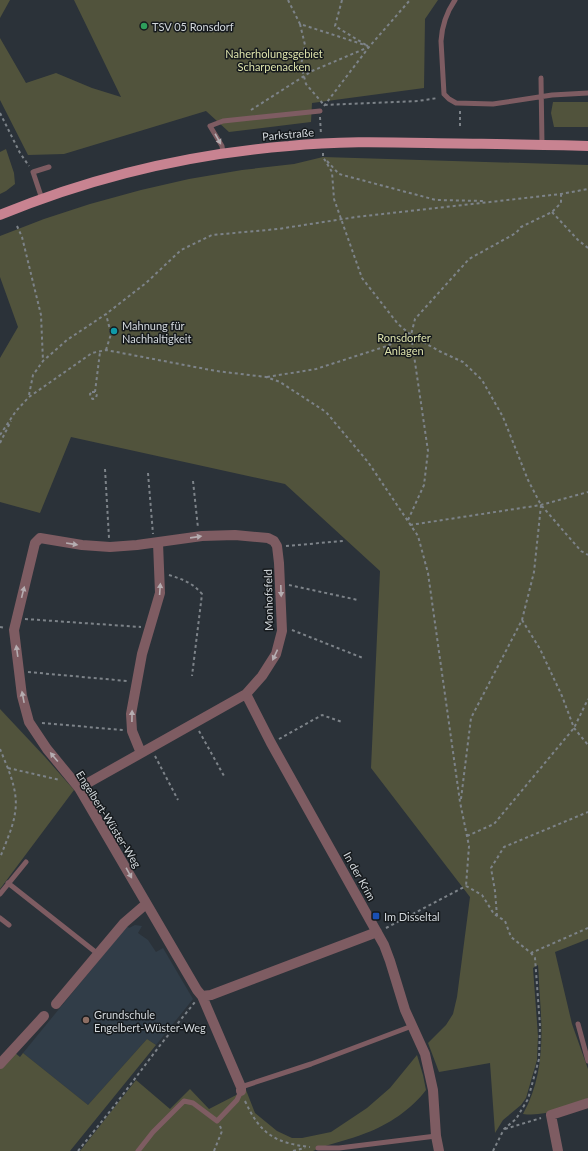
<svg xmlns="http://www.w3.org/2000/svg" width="588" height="1151" font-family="Lato,sans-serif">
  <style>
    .built { fill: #313d48 }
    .green { fill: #51533c }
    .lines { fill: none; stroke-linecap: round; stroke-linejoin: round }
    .path { stroke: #7d8389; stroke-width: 2; stroke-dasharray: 3 3; stroke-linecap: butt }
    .service { stroke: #7e5c62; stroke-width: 5 }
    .minor { stroke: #7e5c62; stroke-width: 10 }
    .primary { stroke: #c88391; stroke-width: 10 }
    .oneway { fill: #b5adb1 }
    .leisure-dot { fill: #2e9e5b; stroke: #161a1d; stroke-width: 1.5 }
    .culture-dot { fill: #0f9aa8; stroke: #161a1d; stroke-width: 1.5 }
    .transit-dot { fill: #1a4fb4; stroke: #161a1d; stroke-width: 1.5 }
    .education-dot { fill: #8d6e63; stroke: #161a1d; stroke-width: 1.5 }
    .labels { text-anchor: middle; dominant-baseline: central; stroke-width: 3; stroke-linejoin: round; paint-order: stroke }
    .poi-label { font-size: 11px; fill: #d3d8dc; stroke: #161a1d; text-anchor: start }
    .park-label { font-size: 11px; fill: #dde2ab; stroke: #161a1d }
    .street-label { font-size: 11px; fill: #d3d8dc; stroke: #161a1d }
  </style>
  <rect width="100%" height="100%" fill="#2b3239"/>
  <path class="built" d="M135,925L142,926L138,933L148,940L156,952L163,948L193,999L156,1045L147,1039L88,1105L23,1053L127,926L129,928Z"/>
  <path class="green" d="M0,0H10L0,18Z
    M74,0H438L425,19L424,88L312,103L311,122L229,132L206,111L64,154L28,155L0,100V38L26,83L56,73L92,88L121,97Z
    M553,102H588V127H554L551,113Z
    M6,149L14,173L15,184L6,191L0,194V152Z
    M323,157L588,165V939L555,952L572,1024L588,1069V1098C567,1106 546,1117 523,1114C543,1078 543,1039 540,999C539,988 539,976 538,965L533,968L538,1036L537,1060L526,1098L521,1105L503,1120L495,1133L490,1063L439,1072L428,1043L446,1025L453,1014L457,997L470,897L371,768L380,571L285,484L71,437L40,513L0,502V358L18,327L0,277V236L44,219L90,204L141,190L189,179L242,170L294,164Z
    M0,709L45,757L74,790L0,889Z
    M147,1039L156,1045L70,1151H0V1068L14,1052L20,1057L23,1053L88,1105Z
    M417,1055L423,1075L426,1090C412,1109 388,1125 366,1133C349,1140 330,1143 313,1151H80L136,1080L170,1109L190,1089L209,1109L246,1090L255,1113L277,1131L292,1138H302L331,1132L367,1108L390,1088Z"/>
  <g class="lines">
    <path class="path" d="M288,0L300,24L368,46
      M342,0L335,26L366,45
      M300,24L305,45L301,65L306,84L324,105L418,101L438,98
      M324,106L369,47
      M251,110L312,71L369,47L410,0
      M460,111V127
      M0,113L20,153L29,166
      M320,117L321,135
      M323,153V157L332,172L334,199L362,278L398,324L411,335L439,351L463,362L482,380L503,417L528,480L541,505L581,551L588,555
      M327,161L339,174L436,200L484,201
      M552,212L578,240L588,248
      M17,226L22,237L41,315L43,361
      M106,350L111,334L106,314
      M267,377L316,369L387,346L411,335
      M92,392H95L97,394L96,398L93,399L91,398L90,394Z
      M95,392L100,352
      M29,395L33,375L43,361L67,340L106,314L146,283L181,250L212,235L278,229L356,217L561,194L588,189
      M0,435L16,411L29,397L92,353L106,350L216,371L266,377L280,382L326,412L368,462L418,536L428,573L460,802L469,846L466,886
      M0,443L11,421
      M105,469L109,538
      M148,473L153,534
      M193,481L198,528
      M408,520L424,485L428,451L411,335L415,319L469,259L516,233L521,227L552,212L561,203V194
      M410,525L541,505L588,492
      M286,546L343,541
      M169,575C182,579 193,583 202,594L192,676
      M289,585L358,600
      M25,619L141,627
      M522,620L540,649L562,696L574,728L588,745
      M0,627L5,628
      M292,630L363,658
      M28,672L127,681
      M42,723L123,730
      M199,731L224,776
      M279,739L322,715L342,722
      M0,749C8,769 19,791 15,813C13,828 5,844 0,858
      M155,756L178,800
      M8,768L60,780
      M461,799L471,718L522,620L534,572L541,505
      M467,836L494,824L574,728L588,699
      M466,886L482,895L494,914L505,921L511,937L531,953L588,928
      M497,916L495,891L491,868L504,847L588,812
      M386,928L466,886
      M245,1101C260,1134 275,1143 310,1147
      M505,1129L541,1118
      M78,1151L115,1105L161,1044L195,1002
      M214,1151L222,1131L220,1126
      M293,1151L305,1148
      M493,1151L504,1129L516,1119L528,1099L539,1059L540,1026L535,958L531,953"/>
    <path class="service" d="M455,0C446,13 442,25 441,41L444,94L449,99L456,103L493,104L552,95L588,93
      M541,78L542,145
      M223,153L222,146L210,126L223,121L320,111
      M42,199L33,172L49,167
      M8,883L98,954
      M0,894L26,862
      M0,918L9,925
      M578,1024L588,1061
      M241,1087L311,1064L412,1026
      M318,1148H339L436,1136
      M138,1151L153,1132L184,1101L193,1103L217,1121L237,1100L241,1091"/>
    <path class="minor" d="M246,694L271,743L384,945L390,961L405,1010L425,1054L433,1090L436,1136L439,1151
      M141,753L132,731L131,714L142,654L160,593L158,543
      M79,788L246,694L262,676L276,654L282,631L279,563L277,546L274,541L268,538L235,535L202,536L137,545L110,547L82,545L40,538L35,543L14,630L22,696L29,722L47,749L79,788L197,990L202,996L241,1087V1091
      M202,996L211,995L377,932
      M56,1004L124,923L146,904
      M0,1064L44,1016
      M558,1151L551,1115L588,1103"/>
    <path class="primary" d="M0,215C92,177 190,154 289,146C335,141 382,142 428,143C481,144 535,144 588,146"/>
  </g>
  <defs><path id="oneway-solid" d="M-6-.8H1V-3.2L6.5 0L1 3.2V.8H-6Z"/></defs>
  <g class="oneway">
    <use href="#oneway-solid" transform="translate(218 139) rotate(61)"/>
    <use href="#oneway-solid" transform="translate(196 537) rotate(-8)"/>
    <use href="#oneway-solid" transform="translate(72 544) rotate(9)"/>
    <use href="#oneway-solid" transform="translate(160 589) rotate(-86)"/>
    <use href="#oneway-solid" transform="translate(281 591) rotate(88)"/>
    <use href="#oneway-solid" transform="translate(23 592) rotate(-76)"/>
    <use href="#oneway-solid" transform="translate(17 651) rotate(-98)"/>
    <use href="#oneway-solid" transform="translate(275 655) rotate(115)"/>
    <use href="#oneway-solid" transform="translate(23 697) rotate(-101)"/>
    <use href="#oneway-solid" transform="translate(132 716) rotate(-89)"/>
    <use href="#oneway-solid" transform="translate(54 757) rotate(-130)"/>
    <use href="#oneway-solid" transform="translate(129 873) rotate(61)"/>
  </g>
  <circle class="leisure-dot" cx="144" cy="26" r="4"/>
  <circle class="culture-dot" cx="114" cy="331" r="4"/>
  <rect class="transit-dot" x="372" y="912" width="8" height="8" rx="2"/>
  <circle class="education-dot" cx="86" cy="1020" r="4"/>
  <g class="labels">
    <g class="poi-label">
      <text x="152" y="26">TSV 05 Ronsdorf</text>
      <text x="122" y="325">Mahnung für<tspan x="122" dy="13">Nachhaltigkeit</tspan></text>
      <text x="384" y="916">Im Disseltal</text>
      <text x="94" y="1014">Grundschule<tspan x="94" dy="13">Engelbert-Wüster-Weg</tspan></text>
    </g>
    <g class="park-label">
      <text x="274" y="53">Naherholungsgebiet<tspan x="274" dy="13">Scharpenacken</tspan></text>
      <text x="404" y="337">Ronsdorfer<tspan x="404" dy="13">Anlagen</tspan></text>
    </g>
    <g class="street-label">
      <text transform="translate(288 134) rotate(-5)">Parkstraße</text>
      <text transform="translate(268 600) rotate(-91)">Monhofsfeld</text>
      <text transform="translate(109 819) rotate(58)">Engelbert-Wüster-Weg</text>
      <text transform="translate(360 876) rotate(61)">In der Krim</text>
    </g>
  </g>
</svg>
